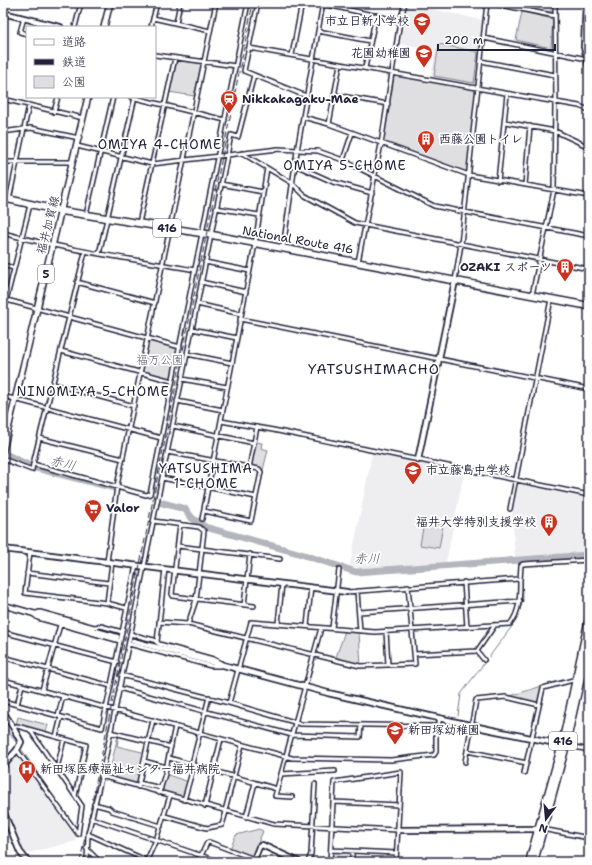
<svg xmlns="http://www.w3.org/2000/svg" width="592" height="865" font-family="'Shantell Sans','Klee One',sans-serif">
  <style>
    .built { fill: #eeeef1 }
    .green { fill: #dfdfe2; stroke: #80808e }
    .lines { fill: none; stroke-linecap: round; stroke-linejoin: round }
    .stream { stroke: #7a7a88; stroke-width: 1 }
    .river { stroke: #b4b4bc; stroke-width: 7 }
    .secondary-tunnel { stroke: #d3d3d8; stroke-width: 4.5; stroke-dasharray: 4.5 2; stroke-linecap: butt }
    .street-casing { stroke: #22223b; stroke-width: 6 }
    .secondary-casing { stroke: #22223b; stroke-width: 8 }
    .primary-casing { stroke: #22223b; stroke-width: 8 }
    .highway-casing { stroke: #22223b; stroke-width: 9 }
    .street { stroke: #fff; stroke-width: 3 }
    .secondary { stroke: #fff; stroke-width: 4.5 }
    .primary { stroke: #fff; stroke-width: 5 }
    .highway { stroke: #fff; stroke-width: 6 }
    .rail { stroke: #22223b; stroke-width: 1; stroke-dasharray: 6 3; stroke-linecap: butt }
    .labels { text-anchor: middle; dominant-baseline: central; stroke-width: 3.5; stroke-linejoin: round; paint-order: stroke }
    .shield { fill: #fff; stroke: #646476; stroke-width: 1 }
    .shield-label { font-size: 11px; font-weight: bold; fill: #22223b }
    .poi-label { font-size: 12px; font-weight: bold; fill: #22223b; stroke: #fff; text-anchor: start }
    .street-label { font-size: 12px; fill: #22223b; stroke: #fff }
    .park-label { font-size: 12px; fill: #5b5b6d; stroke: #fff }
    .neighbourhood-label { font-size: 13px; letter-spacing: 1px; fill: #22223b; stroke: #fff }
    .water-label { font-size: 13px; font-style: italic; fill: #5c5c6f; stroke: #fff }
    .quarter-label { font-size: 14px; letter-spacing: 1px; fill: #22223b; stroke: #fff }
  </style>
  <rect width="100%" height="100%" fill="#fff"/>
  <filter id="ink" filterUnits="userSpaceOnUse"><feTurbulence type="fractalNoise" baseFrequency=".025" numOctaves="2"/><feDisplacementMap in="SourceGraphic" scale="8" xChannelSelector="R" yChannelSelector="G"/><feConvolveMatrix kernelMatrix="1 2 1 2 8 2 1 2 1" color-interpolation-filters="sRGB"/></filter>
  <g filter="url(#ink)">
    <path class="built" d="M407,3H422L421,7L483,20L475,84L473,85L433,78L431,77L435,52L401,44L400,43Z
      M374,453L462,471L464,473L446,562L362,568L355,567L350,565L372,454Z
      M519,482L586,496L589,532V553L515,558L512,509L516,501L514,499Z
      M18,754L60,815H62L64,820L75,835L76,841L25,854L3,803V770Z"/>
    <path class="green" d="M492,3H551V12Z
      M522,12L553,19L551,48L516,40Z
      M439,44L478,52L474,83L434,76Z
      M179,61L200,63L201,66L194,96L169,92L176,63Z
      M394,75L476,90L467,172L383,144Z
      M3,267L12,269L6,298H3Z
      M147,338L180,347L172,381L140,373Z
      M255,442L262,443L261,448L268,450L263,470L249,468Z
      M424,522L443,525L439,548L420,545Z
      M345,631L359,633L361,666L335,660Z
      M542,686L538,704L507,697Z
      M18,717L48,725L46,732L16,724Z
      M118,735H119L117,746L146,753L138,787L101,776L104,765L111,766Z
      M165,774L189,782L184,800L159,793Z
      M259,829L263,831L253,856L230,849L236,835Z
      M331,850L352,851V862H330Z"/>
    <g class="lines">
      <path class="stream" d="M522,561V560
        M489,657L516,621L523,601L522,571
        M458,716L461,694L485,662
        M3,724L18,745
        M22,750L76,829
        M3,804L15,835
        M21,849L32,862"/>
      <path class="river" d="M7,455L32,467L115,488
        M159,502L185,509L192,518L205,527L298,553L356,572L589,555"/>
      <path class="secondary-tunnel" d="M117,637L133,641"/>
      <g class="street-casing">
        <path id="street" d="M258,3L244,71L306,96
          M318,3L400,21
          M491,3L555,16
          M555,3L556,102
          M24,18L20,32L27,34
          M153,18L210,31
          M176,23L180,3
          M75,27L81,3
          M151,27L157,3
          M318,31L370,41
          M484,38L587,59
          M249,48L579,106L589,110
          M155,55L236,66
          M292,55L302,3
          M481,61L555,75
          M365,68L376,15
          M335,95L388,104
          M131,97L225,120
          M3,99L83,118
          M54,112L58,97
          M303,117L329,124L469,175L589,196
          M505,122L555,131L589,147
          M329,124L340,64
          M3,132L31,128L79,138
          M77,146L152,164L278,149L318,151L343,160L434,206L589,236
          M242,153L292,183L304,195L355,223L589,269
          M343,160L352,133
          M3,162H73
          M295,165L333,182L372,193
          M498,181L507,94
          M221,184L263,192
          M525,185L530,126
          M9,200L29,105
          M216,208L259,215
          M86,215L113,97
          M139,223L175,58
          M3,233C66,250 131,259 195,270
          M283,248L297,151L323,3
          M85,252L33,464L146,495L150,494L248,3
          M99,254L135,97
          M205,262L250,271
          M358,262L381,144L400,21L405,3
          M3,265L14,268
          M455,281L461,244L487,3
          M77,282L155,303
          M201,282L246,292
          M532,295L554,190L555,102
          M3,299L180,347
          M197,304L241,314
          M3,313L30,205
          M240,319L589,389
          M192,329L237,338
          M61,351L172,381
          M187,354L232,363
          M182,379L227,387
          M53,384L134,406
          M587,389L589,379
          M3,396L161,438
          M177,401L223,410
          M221,421L273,430L589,495
          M173,426L254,443
          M39,438L123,459
          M167,452L259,469L261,472L251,521L204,511
          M3,459L32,470L33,464
          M249,468L257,427
          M162,478L256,497
          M510,509L551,299
          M202,519L255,244L267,168
          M153,521L199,527L204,531L196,600L188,624
          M180,524L172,594L173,596L254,606
          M178,546L280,559
          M30,552L25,593L107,603L126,608
          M107,562L117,486L216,3
          M27,573L109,583
          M520,580L521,565L523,564L589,560
          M464,582L467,627
          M357,591L360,631
          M107,603L112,562
          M244,605L250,554
          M359,612L520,601
          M159,622L188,624L360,666L415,664L408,586
          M278,624L282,584
          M307,626L311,587
          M332,628L339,570
          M386,631L388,665
          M3,632L117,662
          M130,634L154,640L159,644L213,659L221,663
          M120,641L38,618L33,614L40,612L94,627L101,626L122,632
          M157,642L165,569
          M129,644L211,666H220
          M477,651L495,625
          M414,654L477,651L484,660
          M3,657L111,686
          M121,675L229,703L301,724L436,726H438L440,718
          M3,680L292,758L391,760L434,755L436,752V726
          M119,688L292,735L360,737L361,725
          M42,690L60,625
          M3,701L102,728L136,565
          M229,703L251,622L375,632L510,624C520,612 520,596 520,580L518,579L347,592
          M17,705L22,685
          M58,716L63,696
          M13,727L17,726L86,745L75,796
          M30,730L82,806L78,834
          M110,732L171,747
          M56,737L61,717
          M566,745L589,750
          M17,750L78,834
          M467,751L527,763
          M169,758L277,789
          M144,761L166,767
          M465,762L476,700L506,697L539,705
          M192,764L209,697
          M57,768L64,739
          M524,773L543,688L573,680L577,681
          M281,774L335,771
          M101,776L274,824L398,830
          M139,783L161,788
          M138,787L153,720
          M159,793L165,774L175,726
          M292,797L275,796L321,628
          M184,800L194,765
          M334,802L399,805
          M94,804L109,808L112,811L161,826
          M205,806L221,739
          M225,811L242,745
          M165,816L207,828L222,825L226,812
          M246,817L255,783
          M91,818L220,862
          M542,829L589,838
          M88,834L150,862
          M86,848L100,862
          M331,850L396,853
          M87,862L88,834L104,765L227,156L231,135L238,137L254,75
          M146,862L156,840L170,796
          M198,862L207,843L209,842L254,859
          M308,862L311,854L315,784
          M330,862L334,782L401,772L396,862
          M352,862V851"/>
      </g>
      <g class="secondary-casing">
        <path id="secondary" d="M586,3L584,47L589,66
          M3,13L60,27
          M418,460L455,281
          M3,549L347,592
          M3,605L117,637
          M133,641L328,693L487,729L565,745
          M3,712L13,727L21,742L17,750L3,766
          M3,811L20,852L28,862
          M398,830L539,829
          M253,862L259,847L262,845L299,862"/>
      </g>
      <g class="primary-casing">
        <path id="primary" d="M104,27L110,3
          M3,450L88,97"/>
      </g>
      <g class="highway-casing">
        <path id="highway" d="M3,198L62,211L207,234L589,306
          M529,862L562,744L589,618
          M534,862L564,753L589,642"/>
      </g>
      <use href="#street" class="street"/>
      <use href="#secondary" class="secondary"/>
      <use href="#primary" class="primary"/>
      <use href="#highway" class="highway"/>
      <path class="rail" d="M80,862L253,3"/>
    </g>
  </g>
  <defs>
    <g id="school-pin" transform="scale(0.9)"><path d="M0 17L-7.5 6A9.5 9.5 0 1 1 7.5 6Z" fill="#c8321e" stroke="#fff"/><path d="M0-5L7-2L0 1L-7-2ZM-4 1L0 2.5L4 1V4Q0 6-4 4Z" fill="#fff"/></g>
    <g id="station-pin" transform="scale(0.9)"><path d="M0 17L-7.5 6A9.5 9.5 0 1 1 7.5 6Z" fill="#c8321e" stroke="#fff"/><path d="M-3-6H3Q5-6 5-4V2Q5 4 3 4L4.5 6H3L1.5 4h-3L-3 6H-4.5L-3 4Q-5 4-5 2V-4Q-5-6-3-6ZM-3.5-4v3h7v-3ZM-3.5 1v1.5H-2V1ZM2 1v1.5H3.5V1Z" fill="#fff"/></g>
    <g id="building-pin" transform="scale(0.9)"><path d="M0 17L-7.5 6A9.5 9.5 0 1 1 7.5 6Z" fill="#c8321e" stroke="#fff"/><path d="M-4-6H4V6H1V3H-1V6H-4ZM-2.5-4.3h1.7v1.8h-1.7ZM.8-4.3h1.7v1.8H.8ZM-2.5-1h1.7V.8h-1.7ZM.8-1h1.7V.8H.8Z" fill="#fff"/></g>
    <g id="supermarket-pin" transform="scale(0.9)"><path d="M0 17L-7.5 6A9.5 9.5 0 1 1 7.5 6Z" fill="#c8321e" stroke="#fff"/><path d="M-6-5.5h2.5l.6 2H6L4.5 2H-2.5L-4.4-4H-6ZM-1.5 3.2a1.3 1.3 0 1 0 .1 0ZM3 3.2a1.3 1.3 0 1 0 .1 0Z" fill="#fff"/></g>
    <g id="hospital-pin" transform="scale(0.9)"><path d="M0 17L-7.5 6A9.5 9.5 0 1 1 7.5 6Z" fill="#c8321e" stroke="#fff"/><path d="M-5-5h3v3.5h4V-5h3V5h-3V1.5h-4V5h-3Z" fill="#fff"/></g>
  </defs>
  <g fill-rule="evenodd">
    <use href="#school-pin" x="422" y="21"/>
    <use href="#school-pin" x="424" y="53"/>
    <use href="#station-pin" x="229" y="99"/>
    <use href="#building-pin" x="426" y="139"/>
    <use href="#building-pin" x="565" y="267"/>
    <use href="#school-pin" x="413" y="470"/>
    <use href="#supermarket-pin" x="93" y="508"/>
    <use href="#building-pin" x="549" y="522"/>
    <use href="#school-pin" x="395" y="730"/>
    <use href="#hospital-pin" x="27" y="769"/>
  </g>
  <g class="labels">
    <g class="shield">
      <rect x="153" y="219" width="28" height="18" rx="3"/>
      <rect x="38" y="265" width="16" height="18" rx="3"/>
      <rect x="549" y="732" width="28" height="18" rx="3"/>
    </g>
    <g class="shield-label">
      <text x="167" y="228">416</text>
      <text x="46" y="274">5</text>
      <text x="563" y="741">416</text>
    </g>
    <g class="poi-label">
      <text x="409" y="21" text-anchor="end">市立日新小学校</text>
      <text x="411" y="53" text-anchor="end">花園幼稚園</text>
      <text x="242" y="99">Nikkakagaku-Mae</text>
      <text x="439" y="139">西藤公園トイレ</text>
      <text x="552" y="267" text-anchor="end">OZAKI スポーツ</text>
      <text x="426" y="470">市立藤島中学校</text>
      <text x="106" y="508">Valor</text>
      <text x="536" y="522" text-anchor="end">福井大学特別支援学校</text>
      <text x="408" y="730">新田塚幼稚園</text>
      <text x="40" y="769">新田塚医療福祉センター福井病院</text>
    </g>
    <g class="street-label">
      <text transform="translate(48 225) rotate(-76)">福井加賀線</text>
      <text transform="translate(298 240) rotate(10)">National Route 416</text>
    </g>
    <g class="park-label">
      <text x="160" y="360">福万公園</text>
    </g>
    <g class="neighbourhood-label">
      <text x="160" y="144">OMIYA 4-CHOME</text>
      <text x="345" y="165">OMIYA 5-CHOME</text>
      <text x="93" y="391">NINOMIYA 5-CHOME</text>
      <text x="206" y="468">YATSUSHIMA<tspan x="206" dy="15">1-CHOME</tspan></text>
    </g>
    <g class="water-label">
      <text transform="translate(63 463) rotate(14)">赤川</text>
      <text x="367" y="558">赤川</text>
    </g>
    <g class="quarter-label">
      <text x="374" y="369">YATSUSHIMACHO</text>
    </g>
  </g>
  <rect width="592" height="865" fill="none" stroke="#fff" stroke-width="16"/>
  <rect x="8" y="8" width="576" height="849" fill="none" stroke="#22223b" stroke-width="1.5" filter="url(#ink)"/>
  <rect x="26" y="26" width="130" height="72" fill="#ffffff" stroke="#a7a7b1"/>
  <rect x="34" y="39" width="20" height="6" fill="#ffffff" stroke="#a7a7b1"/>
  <text x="62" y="46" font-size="12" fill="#22223b">道路</text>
  <rect x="34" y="59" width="20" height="6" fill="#22223b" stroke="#a7a7b1"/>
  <text x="62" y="66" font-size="12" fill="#22223b">鉄道</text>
  <rect x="34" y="76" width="20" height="12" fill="#dfdfe2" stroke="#a7a7b1"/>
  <text x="62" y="86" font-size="12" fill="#22223b">公園</text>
  <g transform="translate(546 819) rotate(196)" stroke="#ffffff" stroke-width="3" paint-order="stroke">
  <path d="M0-3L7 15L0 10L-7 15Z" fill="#22223b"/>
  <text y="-6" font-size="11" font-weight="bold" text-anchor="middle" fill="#22223b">N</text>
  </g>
  <path d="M438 44v6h117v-6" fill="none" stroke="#22223b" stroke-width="2"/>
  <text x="444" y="44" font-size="12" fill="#22223b" stroke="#ffffff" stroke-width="3" paint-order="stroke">200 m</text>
</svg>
